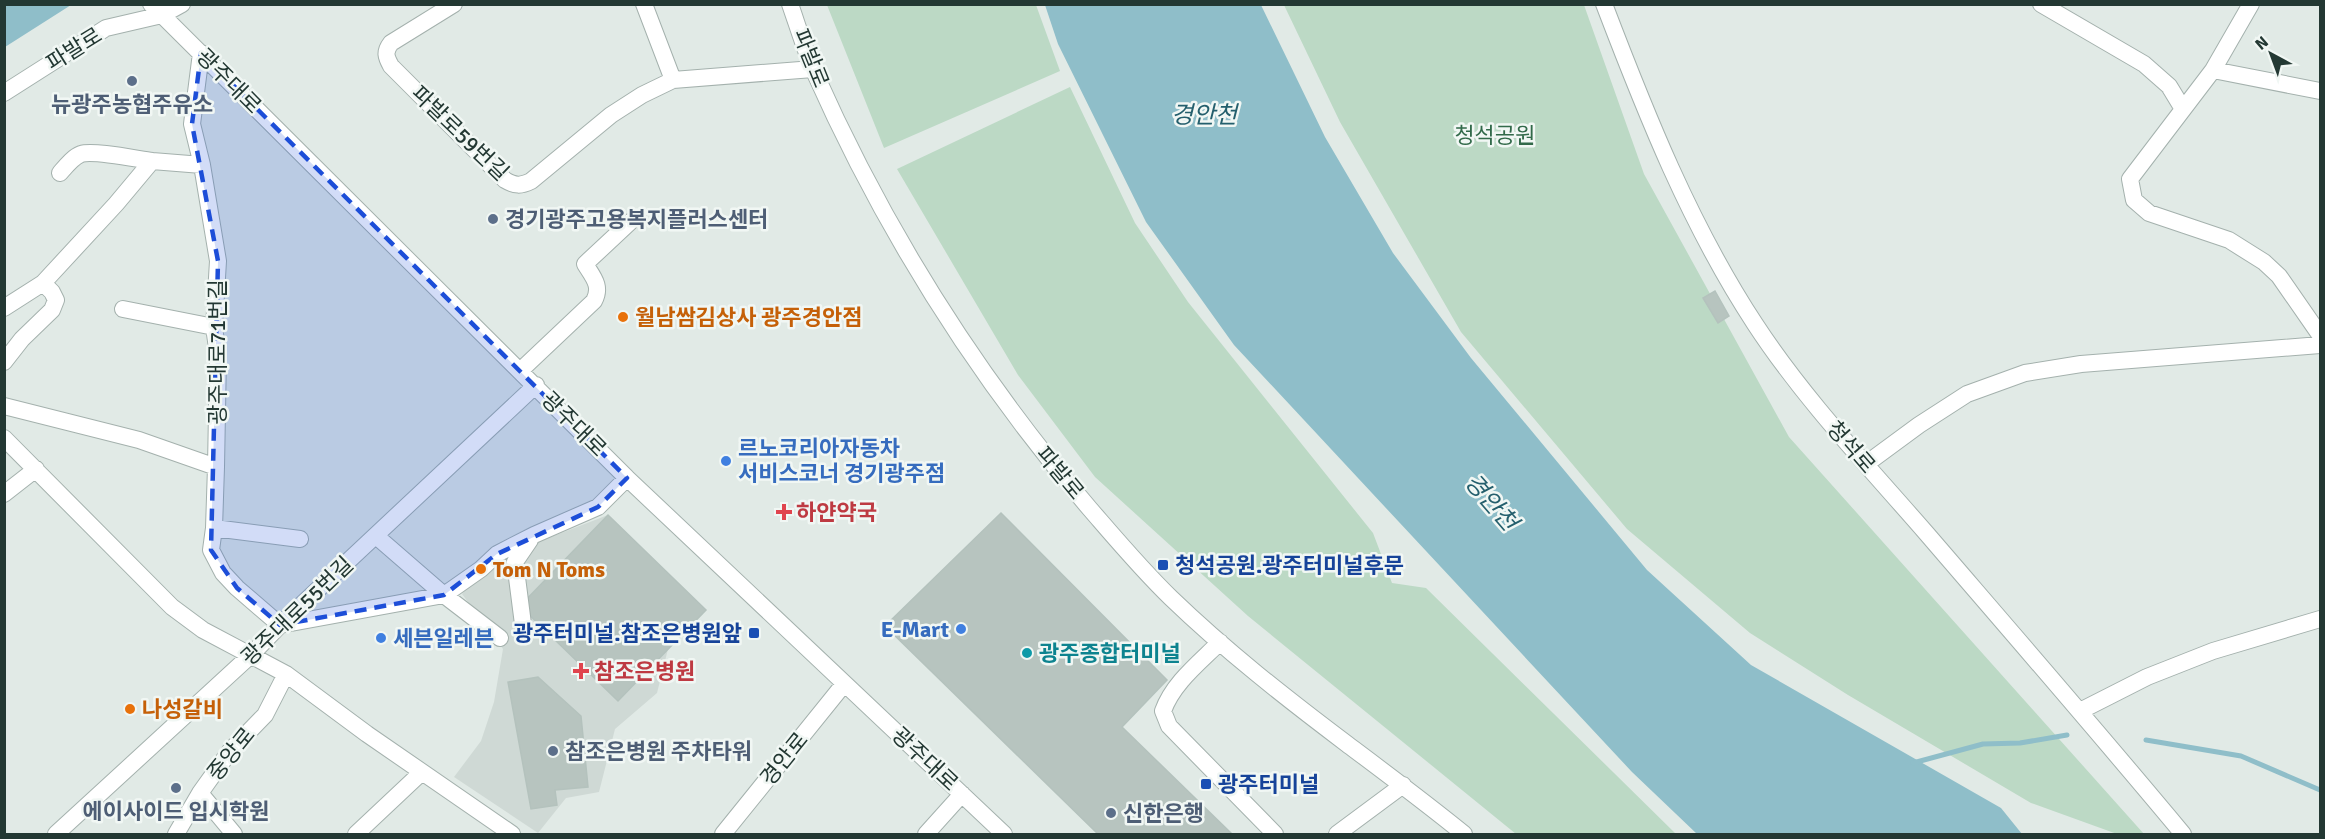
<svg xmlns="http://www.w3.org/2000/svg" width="2325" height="839" font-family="Signika,'Noto Sans KR',sans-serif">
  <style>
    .built { fill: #cfd9d5 }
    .green { fill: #bcd9c5 }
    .water { fill: #8fbec9 }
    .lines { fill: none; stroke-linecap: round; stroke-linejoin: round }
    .stream { stroke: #8fbec9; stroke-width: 5 }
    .building { fill: #b7c4bf; stroke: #b4c2bd; stroke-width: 1.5 }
    .minor-casing { stroke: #a4b1ad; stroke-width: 18 }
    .minor { stroke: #fff; stroke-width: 16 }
    .marked { fill: #1d4ed8; fill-opacity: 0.2; stroke: #1d4ed8; stroke-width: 4.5; stroke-dasharray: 12 8; stroke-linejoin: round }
    .service-dot { fill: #5c6f8a; stroke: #f1f7f4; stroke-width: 2 }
    .food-dot { fill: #e8710a; stroke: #f1f7f4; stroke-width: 2 }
    .shop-dot { fill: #3f7fe0; stroke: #f1f7f4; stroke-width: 2 }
    .health-dot { fill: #e0444e; stroke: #f1f7f4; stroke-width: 2 }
    .transit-dot { fill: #1a4fb4; stroke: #f1f7f4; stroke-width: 2 }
    .culture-dot { fill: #0f9aa8; stroke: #f1f7f4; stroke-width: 2 }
    .labels { text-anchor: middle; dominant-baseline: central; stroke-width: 5; stroke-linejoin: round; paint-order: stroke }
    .street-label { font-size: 22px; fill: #233833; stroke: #f1f7f4 }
    .service-label { font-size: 22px; font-weight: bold; fill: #4e5e75; stroke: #f1f7f4; text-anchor: start }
    .park-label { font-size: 22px; fill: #326a4a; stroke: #f1f7f4 }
    .food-label { font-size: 22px; font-weight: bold; fill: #c56008; stroke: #f1f7f4; text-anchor: start }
    .shop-label { font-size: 22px; font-weight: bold; fill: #366cbe; stroke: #f1f7f4; text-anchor: start }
    .health-label { font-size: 22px; font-weight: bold; fill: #be3a42; stroke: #f1f7f4; text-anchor: start }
    .transit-label { font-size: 22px; font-weight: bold; fill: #164399; stroke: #f1f7f4; text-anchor: start }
    .culture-label { font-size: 22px; font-weight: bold; fill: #0d838f; stroke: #f1f7f4; text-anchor: start }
    .water-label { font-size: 24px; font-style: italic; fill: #245f6d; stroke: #f1f7f4 }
  </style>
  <rect width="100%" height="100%" fill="#e1eae6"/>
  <path class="built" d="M608,515L706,610L668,649L657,693L615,729L599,792L566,798L538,833L454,777L481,741L494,702L503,649L462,594L481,569L499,557Z"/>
  <path class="green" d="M827,5H1036L1060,71L884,148Z
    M1284,5H1584L1644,174L1789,437L2144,834H2117L2031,803L1848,695L1750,633L1627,529L1461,332L1340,122Z
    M1070,87L1135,223L1188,302L1373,533L1392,583L1426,588L1676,834H1516L1248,616L1095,477L1018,375L897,169Z"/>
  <path class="water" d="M5,5L6,4L71,5L5,47Z
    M1045,5H1261L1325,137L1393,253L1471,358L1647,570L1751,665L2001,808L2022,834H1697L1632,772L1234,345L1146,222L1058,44Z"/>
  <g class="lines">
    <path class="stream" d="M2146,740L2241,756L2320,790
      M1913,763L1983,744L2020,743L2067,735"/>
  </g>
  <path class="building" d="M1715,291L1729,316L1718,323L1703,298Z
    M1001,513L1167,680L1122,727L1232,834H1098L885,626Z
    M608,515L706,610L618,701L520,606Z
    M538,677L581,716L588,787L555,790L557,805L531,809L508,682Z"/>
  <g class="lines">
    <g class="minor-casing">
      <path id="minor" d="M151,4L627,478L1004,834
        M454,4L391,43C384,52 386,57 391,66L505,180C515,186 521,186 531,181L611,115L642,95L673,80L813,69
        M644,4L673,80
        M790,4C798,27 805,50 814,71C884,229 978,378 1090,509C1116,539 1142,570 1171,598C1226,651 1286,698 1347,744C1387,774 1426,803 1464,834
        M1604,4C1646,114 1690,225 1755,324C1804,399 1868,466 1927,534C2013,634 2099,733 2183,834
        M2041,4L2144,64L2169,86L2183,109
        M2251,4L2213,70L2130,179L2134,200L2149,213L2229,240L2264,262L2279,276L2320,335
        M201,53L192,124L202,165L218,261L214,327L218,355L216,467L214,528L211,550L223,573L237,588L280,625L444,595L481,569L497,554L534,535L598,507L627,478
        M2213,70L2320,91
        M4,93L106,28L162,15L182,4
        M60,173C66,166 73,157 81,154C93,150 137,159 152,161
        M4,308L43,283
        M123,309L214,327
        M4,362L22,339L52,310L56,300L52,292L43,283L116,204L152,161L202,165
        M521,370L594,301C602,286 593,277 585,264L630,222
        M4,406L139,440L216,467
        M4,438L172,607L203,630L286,674L367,734L512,834
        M1866,464L1919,425L1967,394L2025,373L2081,364L2320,345
        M4,494L36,469
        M214,528L300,539
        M376,536L444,595L500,638
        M524,632L515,562L530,540
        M1220,642C1199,663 1173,683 1163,711L1169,726L1275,834
        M2080,711L2147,677L2213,651L2320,619
        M200,793L234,834
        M56,834L252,654L280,625L536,385
        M176,834L200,793L230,751L265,715L286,674
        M356,834L422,772
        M723,834L844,684
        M926,834L962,794
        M1337,834L1403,785"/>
    </g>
    <use href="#minor" class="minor"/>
  </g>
  <path class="marked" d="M201,53L627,478L598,507L497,554L444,595L280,625L237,588L211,550L218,261L192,124Z"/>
  <g class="service-dot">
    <circle cx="132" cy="81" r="6"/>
    <circle cx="493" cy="219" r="6"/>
    <circle cx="553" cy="751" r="6"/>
    <circle cx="176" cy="788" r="6"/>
    <circle cx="1111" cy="813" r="6"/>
  </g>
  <g class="food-dot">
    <circle cx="623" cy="317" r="6"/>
    <circle cx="481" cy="569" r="6"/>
    <circle cx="130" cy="709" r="6"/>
  </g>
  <g class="shop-dot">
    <circle cx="726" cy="461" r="6"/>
    <circle cx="961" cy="629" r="6"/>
    <circle cx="381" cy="638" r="6"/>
  </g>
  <g class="health-dot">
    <path d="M781 503h6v6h6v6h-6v6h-6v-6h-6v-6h6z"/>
    <path d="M578 662h6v6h6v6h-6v6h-6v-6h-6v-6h6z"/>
  </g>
  <g class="transit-dot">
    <rect x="1157" y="559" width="12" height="12" rx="3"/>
    <rect x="748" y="627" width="12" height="12" rx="3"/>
    <rect x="1200" y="778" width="12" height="12" rx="3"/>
  </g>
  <circle class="culture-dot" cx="1027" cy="653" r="6"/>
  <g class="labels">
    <g class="street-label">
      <text transform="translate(74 49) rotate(-32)">파발로</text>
      <text transform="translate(811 58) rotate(68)">파발로</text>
      <text transform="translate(229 81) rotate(45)">광주대로</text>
      <text transform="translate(460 133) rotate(44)">파발로59번길</text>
      <text transform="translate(217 352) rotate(-90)">광주대로71번길</text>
      <text transform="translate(574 424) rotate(45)">광주대로</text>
      <text transform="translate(1851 447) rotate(49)">청석로</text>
      <text transform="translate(1060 473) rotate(50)">파발로</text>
      <text transform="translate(297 611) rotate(-44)">광주대로55번길</text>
      <text transform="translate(231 754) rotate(-51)">중앙로</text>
      <text transform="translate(784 759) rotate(-51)">경안로</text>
      <text transform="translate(925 759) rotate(43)">광주대로</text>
    </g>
    <g class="service-label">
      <text x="132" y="104" text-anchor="middle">뉴광주농협주유소</text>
      <text x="505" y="219">경기광주고용복지플러스센터</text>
      <text x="565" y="751">참조은병원 주차타워</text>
      <text x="176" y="811" text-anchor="middle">에이사이드 입시학원</text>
      <text x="1123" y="813">신한은행</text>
    </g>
    <g class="park-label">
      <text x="1495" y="135">청석공원</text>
    </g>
    <g class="food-label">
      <text x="635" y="317">월남쌈김상사 광주경안점</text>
      <text x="493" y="569">Tom N Toms</text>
      <text x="142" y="709">나성갈비</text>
    </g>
    <g class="shop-label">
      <text x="738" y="448">르노코리아자동차<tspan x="738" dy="25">서비스코너 경기광주점</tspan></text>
      <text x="949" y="629" text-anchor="end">E-Mart</text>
      <text x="393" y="638">세븐일레븐</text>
    </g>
    <g class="health-label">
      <text x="796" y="512">하얀약국</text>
      <text x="594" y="671">참조은병원</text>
    </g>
    <g class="transit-label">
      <text x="1175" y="565">청석공원.광주터미널후문</text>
      <text x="742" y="633" text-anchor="end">광주터미널.참조은병원앞</text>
      <text x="1218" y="784">광주터미널</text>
    </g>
    <g class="culture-label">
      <text x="1039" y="653">광주종합터미널</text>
    </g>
    <g class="water-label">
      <text x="1204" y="115">경안천</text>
      <text transform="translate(1491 502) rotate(49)">경안천</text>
    </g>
  </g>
  <rect width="2325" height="839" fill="none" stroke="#233833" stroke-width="12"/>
  <g transform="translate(2271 54) rotate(319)" stroke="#f1f7f4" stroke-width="4.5" paint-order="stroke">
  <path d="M0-4.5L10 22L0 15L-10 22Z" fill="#233833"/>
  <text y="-9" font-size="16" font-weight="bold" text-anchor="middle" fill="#233833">N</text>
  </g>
</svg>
